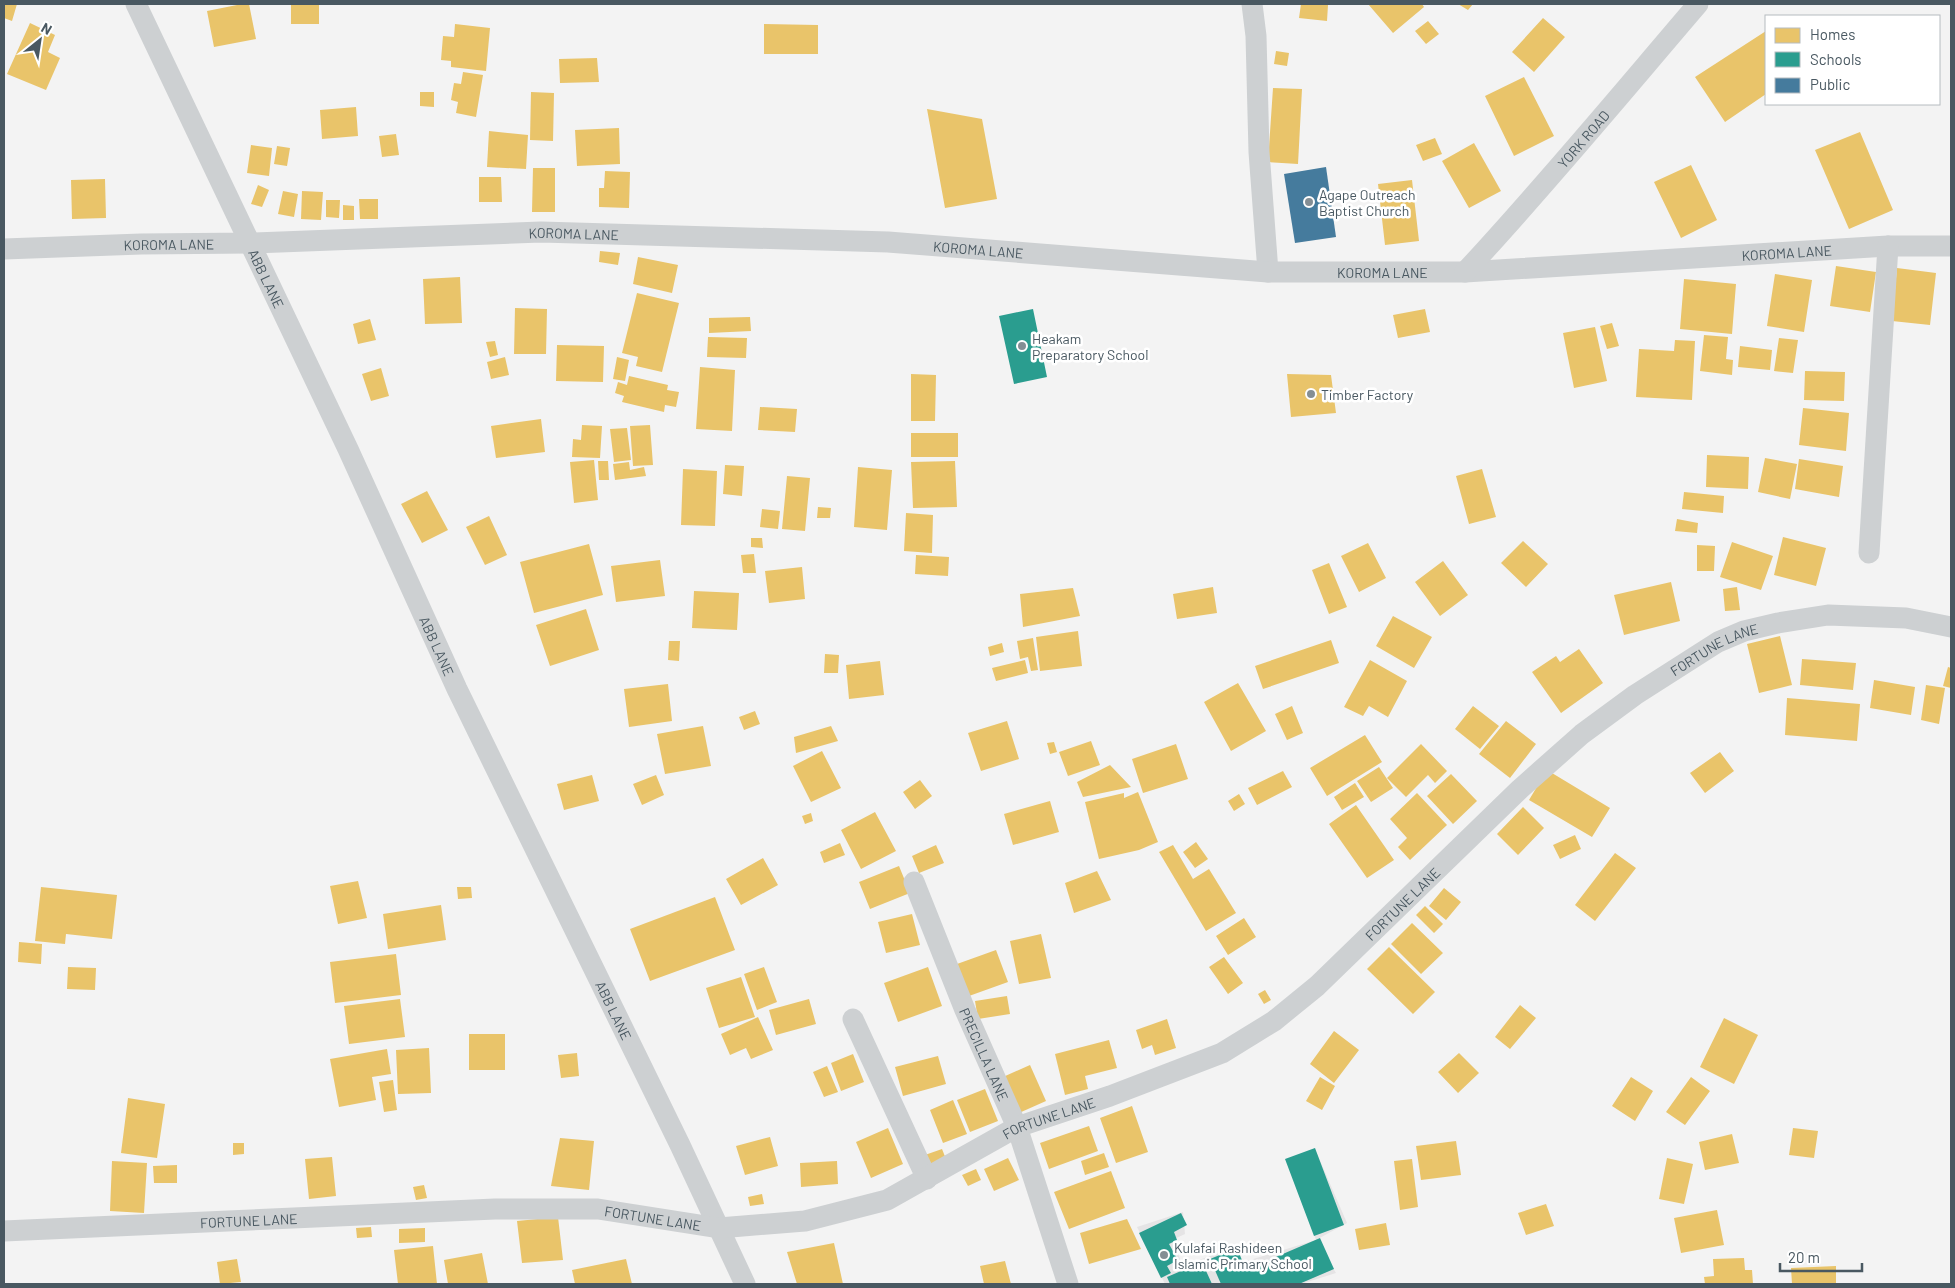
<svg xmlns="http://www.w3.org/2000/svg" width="1955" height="1288" font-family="Barlow,sans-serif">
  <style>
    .education { fill: #e5e4e5 }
    .homes { fill: #e9c46a }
    .schools { fill: #2a9d8f }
    .public { fill: #457b9d }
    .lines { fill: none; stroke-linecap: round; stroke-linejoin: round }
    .street { stroke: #cdd0d2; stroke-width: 21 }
    .poi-dot { fill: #848e94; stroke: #fff; stroke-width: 2 }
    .labels { text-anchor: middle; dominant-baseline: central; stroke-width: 5; stroke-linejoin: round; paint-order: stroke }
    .street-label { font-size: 14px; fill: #495861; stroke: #fff }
    .poi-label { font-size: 14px; fill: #495861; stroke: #fff; text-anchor: start }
  </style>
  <rect width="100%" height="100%" fill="#f3f3f3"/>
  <path class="education" d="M1315,1149L1347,1223L1316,1240L1336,1273L1301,1284H1165L1137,1227L1183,1212L1185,1234L1172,1240L1183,1266L1234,1247L1240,1263L1316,1240L1286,1160Z"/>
  <path class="homes" d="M4,4H17L12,21L4,18Z
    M242,4H249L256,39L214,47L207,11Z
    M291,4H319V24H291Z
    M1301,4L1328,5L1327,21L1299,18Z
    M1368,4H1422L1424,7L1393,33Z
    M1458,4H1473L1468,10Z
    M1543,18L1565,37L1534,72L1512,52Z
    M1428,21L1439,34L1426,44L1415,31Z
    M30,23L55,35L48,52L60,58L46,90L7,74Z
    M455,24L490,28L486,71L451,67V61L441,60L443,36L454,37Z
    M764,24L818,25V54H764Z
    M1766,31V94L1725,122L1695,77Z
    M1276,51L1289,53L1287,66L1274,64Z
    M597,58L599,82L560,83L559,59Z
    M463,72L483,75L476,117L456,113L458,102L451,100L454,83L461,84Z
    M1524,77L1554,136L1514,156L1485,96Z
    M1273,88L1302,89L1298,164L1268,162Z
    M420,92H434V107L420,106Z
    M531,92L554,93L553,141L530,140Z
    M356,107L358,136L322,139L320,110Z
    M927,109L982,119L997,199L945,208Z
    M619,128L620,164L577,166L575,130Z
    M489,131L528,135L526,169L487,167Z
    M1860,132L1893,210L1849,229L1815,150Z
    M396,134L399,155L382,157L379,136Z
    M1435,138L1442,154L1423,161L1416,145Z
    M1474,143L1501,191L1469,208L1442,161Z
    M251,145L272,148L269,176L247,173Z
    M277,146L290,148L287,166L274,164Z
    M1691,165L1717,220L1681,238L1654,182Z
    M533,168H555V212H532Z
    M605,171L630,172L629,208L599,207V188H604Z
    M479,177H501L502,202H479Z
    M105,179L106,218L72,219L71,180Z
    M1412,180L1419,241L1385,245L1378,184Z
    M258,185L269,190L262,207L251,204Z
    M283,191L298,194L294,217L278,214Z
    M302,191L323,192L321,220L301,219Z
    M359,199H378V219H360Z
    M326,200H340L339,218L326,217Z
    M343,205L354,206V220H343Z
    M600,251L620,253L618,265L599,262Z
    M638,257L678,265L672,293L633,284Z
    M1836,266L1876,272L1870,312L1830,306Z
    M1897,268L1936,273L1930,325L1892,321Z
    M1775,274L1812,280L1804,332L1767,326Z
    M460,277L462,323L425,324L423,279Z
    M1684,279L1736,284L1732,334L1680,329Z
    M637,293L679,303L662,372L636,366L638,357L622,353Z
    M515,308L547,309L546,354H514Z
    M1425,309L1430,332L1398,338L1393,315Z
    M750,317L751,331L709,333V318Z
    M370,319L376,340L358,344L353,324Z
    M1612,323L1619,346L1607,349L1600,326Z
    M1595,327L1607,381L1574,388L1563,333Z
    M1704,335L1728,337L1726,359L1733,360L1732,375L1700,371Z
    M708,337L747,338L746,358L707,357Z
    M1779,338L1798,340L1793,373L1774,371Z
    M1675,340L1695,341L1692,400L1636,397L1639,349L1674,351Z
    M495,341L498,355L490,357L486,342Z
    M557,345L604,346L603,382L556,381Z
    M1740,346L1772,350L1770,370L1738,367Z
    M505,357L509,375L491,379L487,362Z
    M617,357L629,360L625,381L613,379Z
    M700,367L735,370L732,431L696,429Z
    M381,368L389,396L371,401L362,374Z
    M1805,371L1845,372L1844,401L1804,400Z
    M911,374L936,375L935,421H911Z
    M1287,374L1331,375L1336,413L1291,417Z
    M629,376L668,385L667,390L679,392L676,407L665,405L664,412L622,402L624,396L615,393L618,382L627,385Z
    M760,407L797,409L795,432L758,430Z
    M1803,408L1849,413L1846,451L1799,445Z
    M541,419L545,452L496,458L491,426Z
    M582,425L602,426L600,458L572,457L573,439L581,440Z
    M650,425L653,465L633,466L630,426Z
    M627,428L631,460L614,462L610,429Z
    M911,433H958V457H911Z
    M1707,455L1749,457L1748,489L1706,487Z
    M1765,458L1797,464L1790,499L1758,492Z
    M1799,459L1843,466L1839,497L1795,489Z
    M594,460L598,500L574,503L570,462Z
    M598,461H608L609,480H599Z
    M955,461L957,507L913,508L911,462Z
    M629,462L630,470L644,467L646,476L615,480L613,464Z
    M725,465L744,466L742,496L723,494Z
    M858,467L892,470L887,530L854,527Z
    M683,469L717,471L715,526L681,525Z
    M1482,469L1496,517L1469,524L1456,476Z
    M787,476L810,478L805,531L782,529Z
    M427,491L448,530L422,543L401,504Z
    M1684,492L1724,496L1723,513L1682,509Z
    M818,507L831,508L830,518H817Z
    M762,509L780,511L778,529L760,527Z
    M906,513L933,515L932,553L904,551Z
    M489,516L507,555L485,565L466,527Z
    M1677,519L1698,523L1697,533L1675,531Z
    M1783,537L1826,548L1816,586L1774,575Z
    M751,538H762L763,548L751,547Z
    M1523,541L1548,564L1526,587L1501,563Z
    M1732,542L1773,556L1761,590L1720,577Z
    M1368,543L1386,578L1359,592L1341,556Z
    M589,544L603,595L534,613L520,562Z
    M1697,545L1715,546L1714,571H1697Z
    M754,554L756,573H743L741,555Z
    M916,555L949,557L948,576L915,574Z
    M660,560L665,596L616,602L611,566Z
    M1443,561L1468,595L1440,616L1415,582Z
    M1329,563L1347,607L1329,614L1312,570Z
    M802,567L805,599L769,603L765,571Z
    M1671,582L1680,621L1624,635L1614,595Z
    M1213,587L1217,613L1177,619L1173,594Z
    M1737,587L1740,610L1725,611L1723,589Z
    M1073,588L1080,616L1023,627L1020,594Z
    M694,591L739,593L737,630L692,628Z
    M586,609L599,650L550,666L536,625Z
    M1393,616L1432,637L1414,668L1376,646Z
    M1078,631L1082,666L1040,671L1036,637Z
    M1780,636L1792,685L1759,693L1747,644Z
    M1033,638L1038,670L1031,671L1028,657L1020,659L1017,641Z
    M1331,640L1339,663L1263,689L1255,666Z
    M669,641H680L679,661L668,660Z
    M1002,643L1004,652L990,656L988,647Z
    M1579,649L1603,683L1561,713L1532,672L1556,656L1560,662Z
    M825,654L839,655L838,673H824Z
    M1802,659L1856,663L1853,690L1800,685Z
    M1025,660L1028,673L996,681L992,668Z
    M1370,660L1407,681L1388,717L1369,706L1363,716L1344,707Z
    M880,661L884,695L849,699L846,665Z
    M1948,667L1951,668V688L1943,686Z
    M1874,680L1915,687L1911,715L1870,708Z
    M1238,683L1266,731L1231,751L1204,702Z
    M668,684L672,721L629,727L624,689Z
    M1926,685L1945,688L1939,724L1921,720Z
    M1787,698L1860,704L1857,741L1785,735Z
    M1292,706L1303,733L1287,740L1275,714Z
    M1473,706L1499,726L1480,749L1455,729Z
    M755,711L760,724L744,730L739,717Z
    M1007,721L1019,759L981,771L968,733Z
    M1506,721L1536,744L1510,778L1479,754Z
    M703,726L711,766L665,774L657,734Z
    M831,726L838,741L796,753L794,737Z
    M1365,735L1382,762L1327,796L1310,768Z
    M1091,741L1100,765L1068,776L1059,752Z
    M1054,742L1057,752L1050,754L1047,743Z
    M1176,744L1188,779L1143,793L1132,759Z
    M1421,744L1447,771L1435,783L1428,775L1406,797L1387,778Z
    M822,751L841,788L811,802L793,766Z
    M1720,752L1734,771L1705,793L1690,773Z
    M1110,765L1131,787L1083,797L1077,782Z
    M1379,767L1393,788L1371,802L1357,781Z
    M1547,770L1610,808L1592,837L1529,800Z
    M1283,771L1292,787L1257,805L1248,788Z
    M1451,774L1477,801L1453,824L1427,796Z
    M592,775L599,801L564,810L557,784Z
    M656,775L664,795L642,805L633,784Z
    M920,780L932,796L915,809L903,792Z
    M1355,783L1364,797L1342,810L1334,797Z
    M1138,792L1158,842L1139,850L1099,859L1085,802L1124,793V798Z
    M1417,793L1447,825L1410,860L1398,847L1407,838L1390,819Z
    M1239,794L1245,804L1234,811L1228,801Z
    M1050,801L1059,832L1013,845L1004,814Z
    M1356,805L1394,860L1367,878L1329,824Z
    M1523,807L1544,828L1518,855L1497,834Z
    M875,812L896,851L861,869L841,830Z
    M811,813L813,821L805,824L802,816Z
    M1575,835L1581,849L1560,859L1553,845Z
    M1196,842L1208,859L1195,868L1183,852Z
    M840,843L845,855L824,863L820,852Z
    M936,845L944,863L919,873L912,856Z
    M1173,845L1193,879L1209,869L1236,913L1206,931L1159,852Z
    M1615,853L1636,868L1595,921L1575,905Z
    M763,858L778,885L741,905L726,879Z
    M899,866L910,893L870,909L859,882Z
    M1097,871L1111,900L1074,913L1065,883Z
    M358,881L367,918L338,924L330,886Z
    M41,887L117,895L112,939L66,934L65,944L35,941Z
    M457,887H471L472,898L458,899Z
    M1444,888L1461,902L1446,920L1429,906Z
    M715,897L735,950L650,981L630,929Z
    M441,905L446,940L388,949L383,914Z
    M1425,906L1443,924L1434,933L1416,915Z
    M912,914L920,945L886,953L878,922Z
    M1244,918L1256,937L1228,955L1216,936Z
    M1412,923L1443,953L1421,974L1391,944Z
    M1041,934L1051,978L1019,984L1010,941Z
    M19,942L42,944L41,964L18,962Z
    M1389,947L1435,992L1413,1014L1367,969Z
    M996,950L1008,982L969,996L957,964Z
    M396,954L401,995L335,1003L330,962Z
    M1224,957L1243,983L1228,994L1209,967Z
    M68,967L96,968L95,990L67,989Z
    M764,967L777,1002L757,1010L744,974Z
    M928,967L942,1006L898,1022L884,983Z
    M741,977L755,1017L719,1028L706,988Z
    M1265,990L1271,1000L1264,1004L1258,994Z
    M1007,996L1010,1014L978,1019L975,1001Z
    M400,999L405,1037L349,1044L344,1006Z
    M809,999L816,1024L776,1035L769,1010Z
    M1520,1005L1536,1018L1510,1049L1495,1037Z
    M758,1017L773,1050L751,1059L746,1048L730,1055L721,1034Z
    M1724,1018L1758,1035L1734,1084L1700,1067Z
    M1167,1019L1176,1048L1155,1055L1152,1045L1142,1049L1136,1030Z
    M1334,1031L1359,1050L1334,1083L1310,1064Z
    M469,1034H505V1070H469Z
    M1109,1040L1117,1068L1085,1076L1088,1089L1065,1095L1055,1054Z
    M429,1048L431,1093L398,1094L396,1050Z
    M387,1049L391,1074L372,1077L376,1100L339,1107L330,1059Z
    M577,1053L579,1076L561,1078L558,1055Z
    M1459,1053L1479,1073L1458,1093L1438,1072Z
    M853,1054L864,1082L841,1091L831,1063Z
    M938,1056L946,1084L903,1096L895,1067Z
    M1030,1065L1046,1101L1019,1113L1003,1077Z
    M827,1066L838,1092L824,1097L813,1072Z
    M1320,1077L1335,1086L1322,1110L1306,1101Z
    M1631,1077L1653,1091L1635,1121L1612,1106Z
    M1691,1077L1710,1091L1685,1125L1666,1112Z
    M393,1080L397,1110L384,1112L379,1082Z
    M985,1089L998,1121L970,1132L957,1100Z
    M128,1098L165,1104L157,1158L121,1153Z
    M953,1100L967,1134L943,1143L930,1110Z
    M1132,1106L1148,1152L1116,1163L1100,1118Z
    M1089,1126L1098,1151L1049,1169L1040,1143Z
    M888,1128L903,1164L871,1178L856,1142Z
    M1793,1128L1818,1131L1814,1158L1789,1155Z
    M1732,1134L1739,1163L1705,1170L1699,1142Z
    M770,1137L778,1166L745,1175L736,1146Z
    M560,1138L594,1141L589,1190L551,1186Z
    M1456,1141L1461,1175L1421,1180L1416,1146Z
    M233,1143H244V1154L233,1155Z
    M942,1149L946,1159L926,1167L922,1156Z
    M1104,1153L1109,1167L1085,1175L1081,1161Z
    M332,1157L336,1196L309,1199L305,1159Z
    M1008,1158L1019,1180L994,1191L984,1169Z
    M1667,1158L1693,1164L1684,1204L1659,1199Z
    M1412,1159L1418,1207L1400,1210L1394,1161Z
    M112,1161L147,1163L144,1213L110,1211Z
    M837,1161L838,1184L801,1187L800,1163Z
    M177,1165V1183H154L153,1166Z
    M976,1169L981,1180L968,1186L962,1175Z
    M1111,1171L1125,1208L1069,1229L1054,1192Z
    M424,1185L427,1198L416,1200L413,1187Z
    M762,1194L764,1204L750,1206L748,1197Z
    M1546,1204L1554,1226L1526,1235L1518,1213Z
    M1717,1210L1724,1245L1681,1253L1674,1218Z
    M558,1217L563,1260L522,1263L517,1221Z
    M1127,1219L1141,1249L1089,1264L1080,1233Z
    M1386,1223L1390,1245L1359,1250L1355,1229Z
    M371,1227L372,1237L357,1238L356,1228Z
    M425,1228V1242L399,1243V1229Z
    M834,1243L843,1284H797L787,1252Z
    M433,1246L437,1284H398L394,1250Z
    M482,1253L488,1284H448L444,1260Z
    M1744,1258L1745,1270H1752L1753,1284H1705L1704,1277L1714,1276L1713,1259Z
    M237,1259L241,1282L220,1284L217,1262Z
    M626,1259L632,1284H575L572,1270Z
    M1005,1261L1011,1284H984L980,1266Z
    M1836,1266V1284H1792L1791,1268Z"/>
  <path class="schools" d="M1033,309L1047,377L1014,384L999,316Z
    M1315,1148L1344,1225L1314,1236L1285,1159Z
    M1181,1213L1187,1225L1174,1232L1177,1240L1169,1244L1178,1260L1167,1266L1171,1273L1161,1278L1139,1233Z
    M1320,1238L1334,1269L1299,1284H1221L1210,1259L1237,1248L1246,1270Z
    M1202,1262L1212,1284H1170L1167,1277Z"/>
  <path class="public" d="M1326,167L1336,237L1295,243L1284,174Z"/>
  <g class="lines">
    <g class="street">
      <path id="s1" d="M136,4L348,449L457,689L680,1145L745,1284"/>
      <path d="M1252,4L1256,36L1259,152L1268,272"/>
      <path id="s2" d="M4,249L141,244L251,243L541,232L888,242L1268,272H1465L1888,246H1951"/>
      <path id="s3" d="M1465,272C1545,186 1621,94 1698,4"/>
      <path d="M1869,553L1888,246"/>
      <path id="s4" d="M914,882L965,1010L1017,1127L1068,1284"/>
      <path d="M853,1019L927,1179"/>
      <path id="s5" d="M4,1231L495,1209H598L719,1228L805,1221L887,1200L1017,1127L1110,1096L1222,1053L1274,1021L1317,986L1520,789L1582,734L1635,695L1718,642L1744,631L1778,623L1828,615L1906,618L1951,627"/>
    </g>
  </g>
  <g class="poi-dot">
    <circle cx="1309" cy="202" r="5"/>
    <circle cx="1022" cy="346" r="5"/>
    <circle cx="1311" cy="394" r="5"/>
    <circle cx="1164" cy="1255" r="5"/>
  </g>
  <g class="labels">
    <g class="street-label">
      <text stroke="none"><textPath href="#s3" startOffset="178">YORK ROAD</textPath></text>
      <text stroke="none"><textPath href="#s2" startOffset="570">KOROMA LANE</textPath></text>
      <text stroke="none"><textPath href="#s2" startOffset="165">KOROMA LANE</textPath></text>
      <text stroke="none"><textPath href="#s2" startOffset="975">KOROMA LANE</textPath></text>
      <text stroke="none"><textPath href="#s2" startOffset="1785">KOROMA LANE</textPath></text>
      <text stroke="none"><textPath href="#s2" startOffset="1380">KOROMA LANE</textPath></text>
      <text stroke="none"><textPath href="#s1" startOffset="304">ABB LANE</textPath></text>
      <text stroke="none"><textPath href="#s1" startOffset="709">ABB LANE</textPath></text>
      <text stroke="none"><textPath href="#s5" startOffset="1895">FORTUNE LANE</textPath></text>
      <text stroke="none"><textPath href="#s5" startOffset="1490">FORTUNE LANE</textPath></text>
      <text stroke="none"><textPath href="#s1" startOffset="1114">ABB LANE</textPath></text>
      <text stroke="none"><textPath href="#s4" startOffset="186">PRECILLA LANE</textPath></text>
      <text stroke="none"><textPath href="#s5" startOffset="1070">FORTUNE LANE</textPath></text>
      <text stroke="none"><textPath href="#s5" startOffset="650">FORTUNE LANE</textPath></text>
      <text stroke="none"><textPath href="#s5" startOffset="245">FORTUNE LANE</textPath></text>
    </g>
    <g class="poi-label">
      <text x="1319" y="194">Agape Outreach<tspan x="1319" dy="16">Baptist Church</tspan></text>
      <text x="1032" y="338">Heakam<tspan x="1032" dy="16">Preparatory School</tspan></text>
      <text x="1321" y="394">Timber Factory</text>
      <text x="1174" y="1247">Kulafai Rashideen<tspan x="1174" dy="16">Islamic Primary School</tspan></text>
    </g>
  </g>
  <rect width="1955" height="1288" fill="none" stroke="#495861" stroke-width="10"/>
  <rect x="1765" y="15" width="175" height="90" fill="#ffffff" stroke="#b6bcc0"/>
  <rect x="1775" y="28" width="25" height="15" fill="#e9c46a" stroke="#b6bcc0"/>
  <text x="1810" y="40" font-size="15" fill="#495861">Homes</text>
  <rect x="1775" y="52" width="25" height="15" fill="#2a9d8f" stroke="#b6bcc0"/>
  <text x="1810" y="65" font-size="15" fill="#495861">Schools</text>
  <rect x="1775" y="78" width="25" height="15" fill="#457b9d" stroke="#b6bcc0"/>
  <text x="1810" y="90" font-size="15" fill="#495861">Public</text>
  <g transform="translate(40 40) rotate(30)" stroke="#ffffff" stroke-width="4" paint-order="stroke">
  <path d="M0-4L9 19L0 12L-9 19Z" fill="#495861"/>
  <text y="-8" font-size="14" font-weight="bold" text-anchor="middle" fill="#495861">N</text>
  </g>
  <path d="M1780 1263v8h82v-8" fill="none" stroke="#495861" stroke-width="2.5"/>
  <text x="1788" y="1263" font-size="15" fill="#495861" stroke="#ffffff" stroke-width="4" paint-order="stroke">20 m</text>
</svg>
